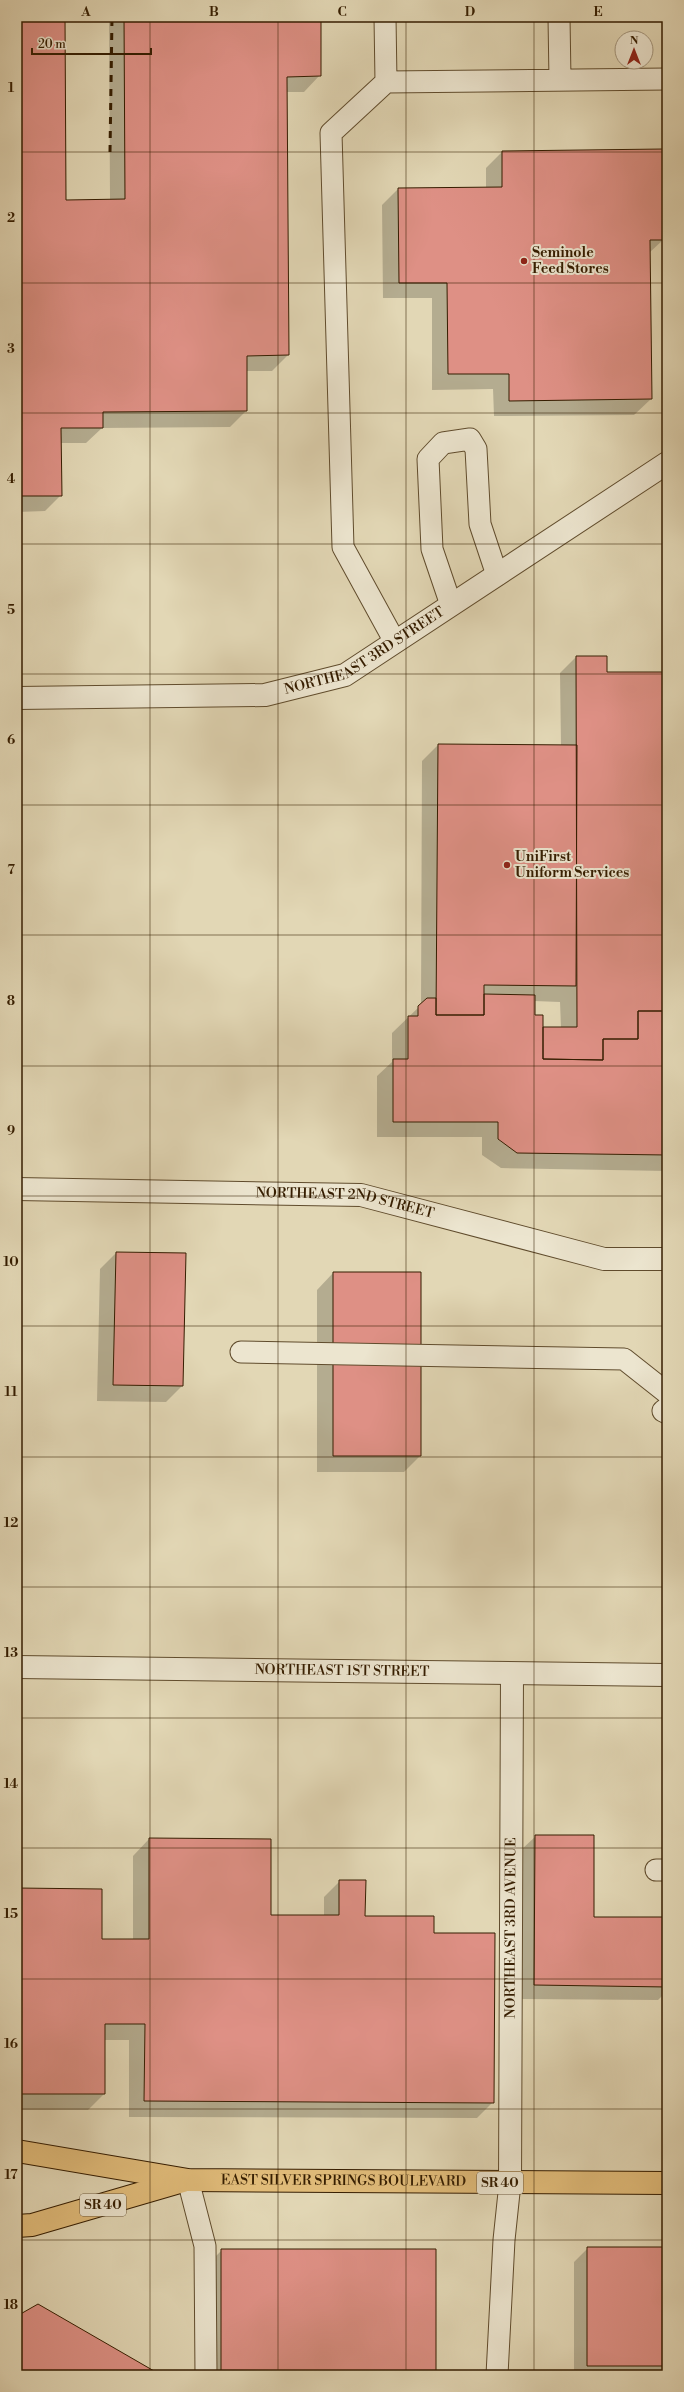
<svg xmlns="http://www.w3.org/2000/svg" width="684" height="2392" font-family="'Libre Bodoni',serif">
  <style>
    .shadow { fill: #0003; fill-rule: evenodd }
    .building { fill: #de9085; stroke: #351d00 }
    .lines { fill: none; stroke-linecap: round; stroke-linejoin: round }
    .service-casing { stroke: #604c2d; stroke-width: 23 }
    .minor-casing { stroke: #604c2d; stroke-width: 24 }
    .tertiary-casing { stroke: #604c2d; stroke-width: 24 }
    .primary-casing { stroke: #351d00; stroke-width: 24 }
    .service { stroke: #ece5cf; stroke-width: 21 }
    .minor { stroke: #ece5cf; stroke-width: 22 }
    .tertiary { stroke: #ece5cf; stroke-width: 22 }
    .primary { stroke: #e1bc7a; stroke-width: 22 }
    .rail { stroke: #351d00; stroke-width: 3; stroke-dasharray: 7 7; stroke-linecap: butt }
    .grid { fill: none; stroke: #351d00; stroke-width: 1; stroke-opacity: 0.55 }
    .poi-dot { fill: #8f2418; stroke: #ece5cf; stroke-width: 1.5 }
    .labels { text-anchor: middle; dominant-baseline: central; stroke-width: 4; stroke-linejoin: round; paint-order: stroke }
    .shield { fill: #ece5cf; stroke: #6c593e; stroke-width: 1 }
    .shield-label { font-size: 13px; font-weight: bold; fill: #351d00 }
    .poi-label { font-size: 14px; font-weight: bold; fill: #351d00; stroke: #ece5cf; text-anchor: start }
    .street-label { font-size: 14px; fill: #351d00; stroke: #ece5cf }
    .neatline { fill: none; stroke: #351d00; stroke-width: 1.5 }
    .grid-label { font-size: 13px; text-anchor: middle; font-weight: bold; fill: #351d00 }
  </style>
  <rect width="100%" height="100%" fill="#e2d7b5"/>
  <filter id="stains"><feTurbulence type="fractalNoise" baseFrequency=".005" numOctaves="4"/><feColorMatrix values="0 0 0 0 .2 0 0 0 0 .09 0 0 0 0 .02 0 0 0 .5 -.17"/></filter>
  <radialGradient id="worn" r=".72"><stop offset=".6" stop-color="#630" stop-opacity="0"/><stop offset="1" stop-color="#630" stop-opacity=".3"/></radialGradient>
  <path class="shadow" d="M17,17H64L65,201L110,200L109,17H320V75L304,92H286L288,355L272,371H246V411L230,427L102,428L86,443H60L61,495L45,511L17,512Z
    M502,152L663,240L649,253L651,399L634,415L494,416L493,389L432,390V298H383L382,205L398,189L486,188V168Z
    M576,657L606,673H667V1171L501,1168L482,1155V1137H377V1076L392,1062V1033L421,1005L422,761L438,745L561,746L560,673ZM534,1001L560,1002L561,1028H542L534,1016Z
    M116,1253L184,1254L182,1386L166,1402L97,1401L100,1269Z
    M333,1273L420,1456L404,1472H317V1290Z
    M536,1836L593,1918H667V1991L658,2000L521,1999L522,1849Z
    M149,1839L270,1840V1916H324V1897L340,1881L364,1917L433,1934L493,2102L477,2118L129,2117V2040H104V2094L88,2110H17V1889L101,1940H133V1856Z
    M588,2248H667L666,2375H574V2262Z
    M222,2250L435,2375H206V2266Z"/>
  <path class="building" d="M17,17H65L66,200L125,199L124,17H321V76L287,77L289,355L247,356V411L103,412V428H61L62,496H17Z
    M663,149L664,240H650L652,399L509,401V374H448L447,283H399L398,188L502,187V151Z
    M576,656H607V672H667V1011H638V1039H603V1060L543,1059V1027H577Z
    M438,744L577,745L576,986L484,985V1015H436Z
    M484,994L535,995V1015H543V1059L603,1060V1039H638V1011H667V1155L517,1153L498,1139V1122H393V1059H408V1016H418V1006L427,998H436V1015H484Z
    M116,1252L186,1253L183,1386L113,1385Z
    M333,1272H421V1456H333Z
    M535,1835H594V1917H667V1987L534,1985Z
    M149,1838L271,1839V1915H339V1880H366L365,1916H434V1933H495L494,2103L144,2101L145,2024H105V2094H17V1888L102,1889V1939H149Z
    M587,2247H667V2366H587Z
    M221,2249H436V2375H221Z
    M38,2304L161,2375H17V2316Z"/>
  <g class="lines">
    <g class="service-casing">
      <path id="service" d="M385,17L386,82
        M559,17L560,80
        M451,605L432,549L428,459L443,443L470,439L476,449L480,524L497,575
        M395,642L343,547L331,133L386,82L667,79
        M241,1352L624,1359L667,1393
        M667,1408L663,1411L667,1413
        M656,1870H667
        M188,2180L205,2246L206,2375
        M497,2375L504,2240L510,2183"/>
    </g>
    <g class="minor-casing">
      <g id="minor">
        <path id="s1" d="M17,1189L361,1195L604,1259H667"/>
        <path id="s2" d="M17,1667L667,1675"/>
        <path id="s3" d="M510,2183L512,1674"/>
      </g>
    </g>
    <g class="tertiary-casing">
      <g id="tertiary">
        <path id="s4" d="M17,698L265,695L345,675L667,463"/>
      </g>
    </g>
    <g class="primary-casing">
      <g id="primary">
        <path id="s5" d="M17,2151L188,2180L667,2183"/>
        <path d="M17,2226L32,2225L183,2181"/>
      </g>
    </g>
    <use href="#service" class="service"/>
    <use href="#minor" class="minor"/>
    <use href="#tertiary" class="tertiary"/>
    <use href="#primary" class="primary"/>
    <path class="rail" d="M110,152L112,17"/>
  </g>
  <path class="grid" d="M150,17V2375M278,17V2375M406,17V2375M534,17V2375M17,152H667M17,283H667M17,413H667M17,544H667M17,674H667M17,805H667M17,935H667M17,1066H667M17,1196H667M17,1326H667M17,1457H667M17,1587H667M17,1718H667M17,1848H667M17,1979H667M17,2109H667M17,2240H667"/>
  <g class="poi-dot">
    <circle cx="524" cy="261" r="4"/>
    <circle cx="507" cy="865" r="4"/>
  </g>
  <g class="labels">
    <g class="shield">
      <rect x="477" y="2172" width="46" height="22" rx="3"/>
      <rect x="80" y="2194" width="46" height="22" rx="3"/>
    </g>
    <g class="shield-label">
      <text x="500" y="2183">SR 40</text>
      <text x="103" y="2205">SR 40</text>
    </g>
    <g class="poi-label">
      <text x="532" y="253">Seminole<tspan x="532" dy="16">Feed Stores</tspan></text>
      <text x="515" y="857">UniFirst<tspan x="515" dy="16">Uniform Services</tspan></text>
    </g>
    <g class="street-label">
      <text stroke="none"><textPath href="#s4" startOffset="358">NORTHEAST 3RD STREET</textPath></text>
      <text stroke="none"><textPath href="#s1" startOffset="329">NORTHEAST 2ND STREET</textPath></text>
      <text stroke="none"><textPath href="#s2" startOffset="325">NORTHEAST 1ST STREET</textPath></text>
      <text stroke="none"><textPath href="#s3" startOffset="255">NORTHEAST 3RD AVENUE</textPath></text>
      <text stroke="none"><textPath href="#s5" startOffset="329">EAST SILVER SPRINGS BOULEVARD</textPath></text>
    </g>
  </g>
  <rect width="684" height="2392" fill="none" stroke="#e2d7b5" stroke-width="44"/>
  <g transform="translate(634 50)"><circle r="19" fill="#ece5cf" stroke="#a3957c"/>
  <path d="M0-3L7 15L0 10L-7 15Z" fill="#8f2418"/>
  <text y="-6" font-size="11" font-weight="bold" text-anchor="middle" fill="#351d00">N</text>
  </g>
  <path d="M32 48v6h119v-6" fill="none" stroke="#351d00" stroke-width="2"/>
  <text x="38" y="48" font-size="12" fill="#351d00" stroke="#ece5cf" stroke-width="3" paint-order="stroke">20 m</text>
  <rect x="22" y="22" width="640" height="2348" class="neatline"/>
  <g class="grid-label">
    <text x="86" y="16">A</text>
    <text x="214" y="16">B</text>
    <text x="342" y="16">C</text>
    <text x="470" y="16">D</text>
    <text x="598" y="16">E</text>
    <text x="11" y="92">1</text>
    <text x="11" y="222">2</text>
    <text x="11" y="353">3</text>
    <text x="11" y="483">4</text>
    <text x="11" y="614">5</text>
    <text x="11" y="744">6</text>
    <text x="11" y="874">7</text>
    <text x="11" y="1005">8</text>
    <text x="11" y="1135">9</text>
    <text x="11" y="1266">10</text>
    <text x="11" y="1396">11</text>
    <text x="11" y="1527">12</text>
    <text x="11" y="1657">13</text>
    <text x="11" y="1788">14</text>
    <text x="11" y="1918">15</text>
    <text x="11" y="2048">16</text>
    <text x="11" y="2179">17</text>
    <text x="11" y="2309">18</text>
  </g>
  <rect width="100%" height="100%" filter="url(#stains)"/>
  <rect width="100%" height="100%" fill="url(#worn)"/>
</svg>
